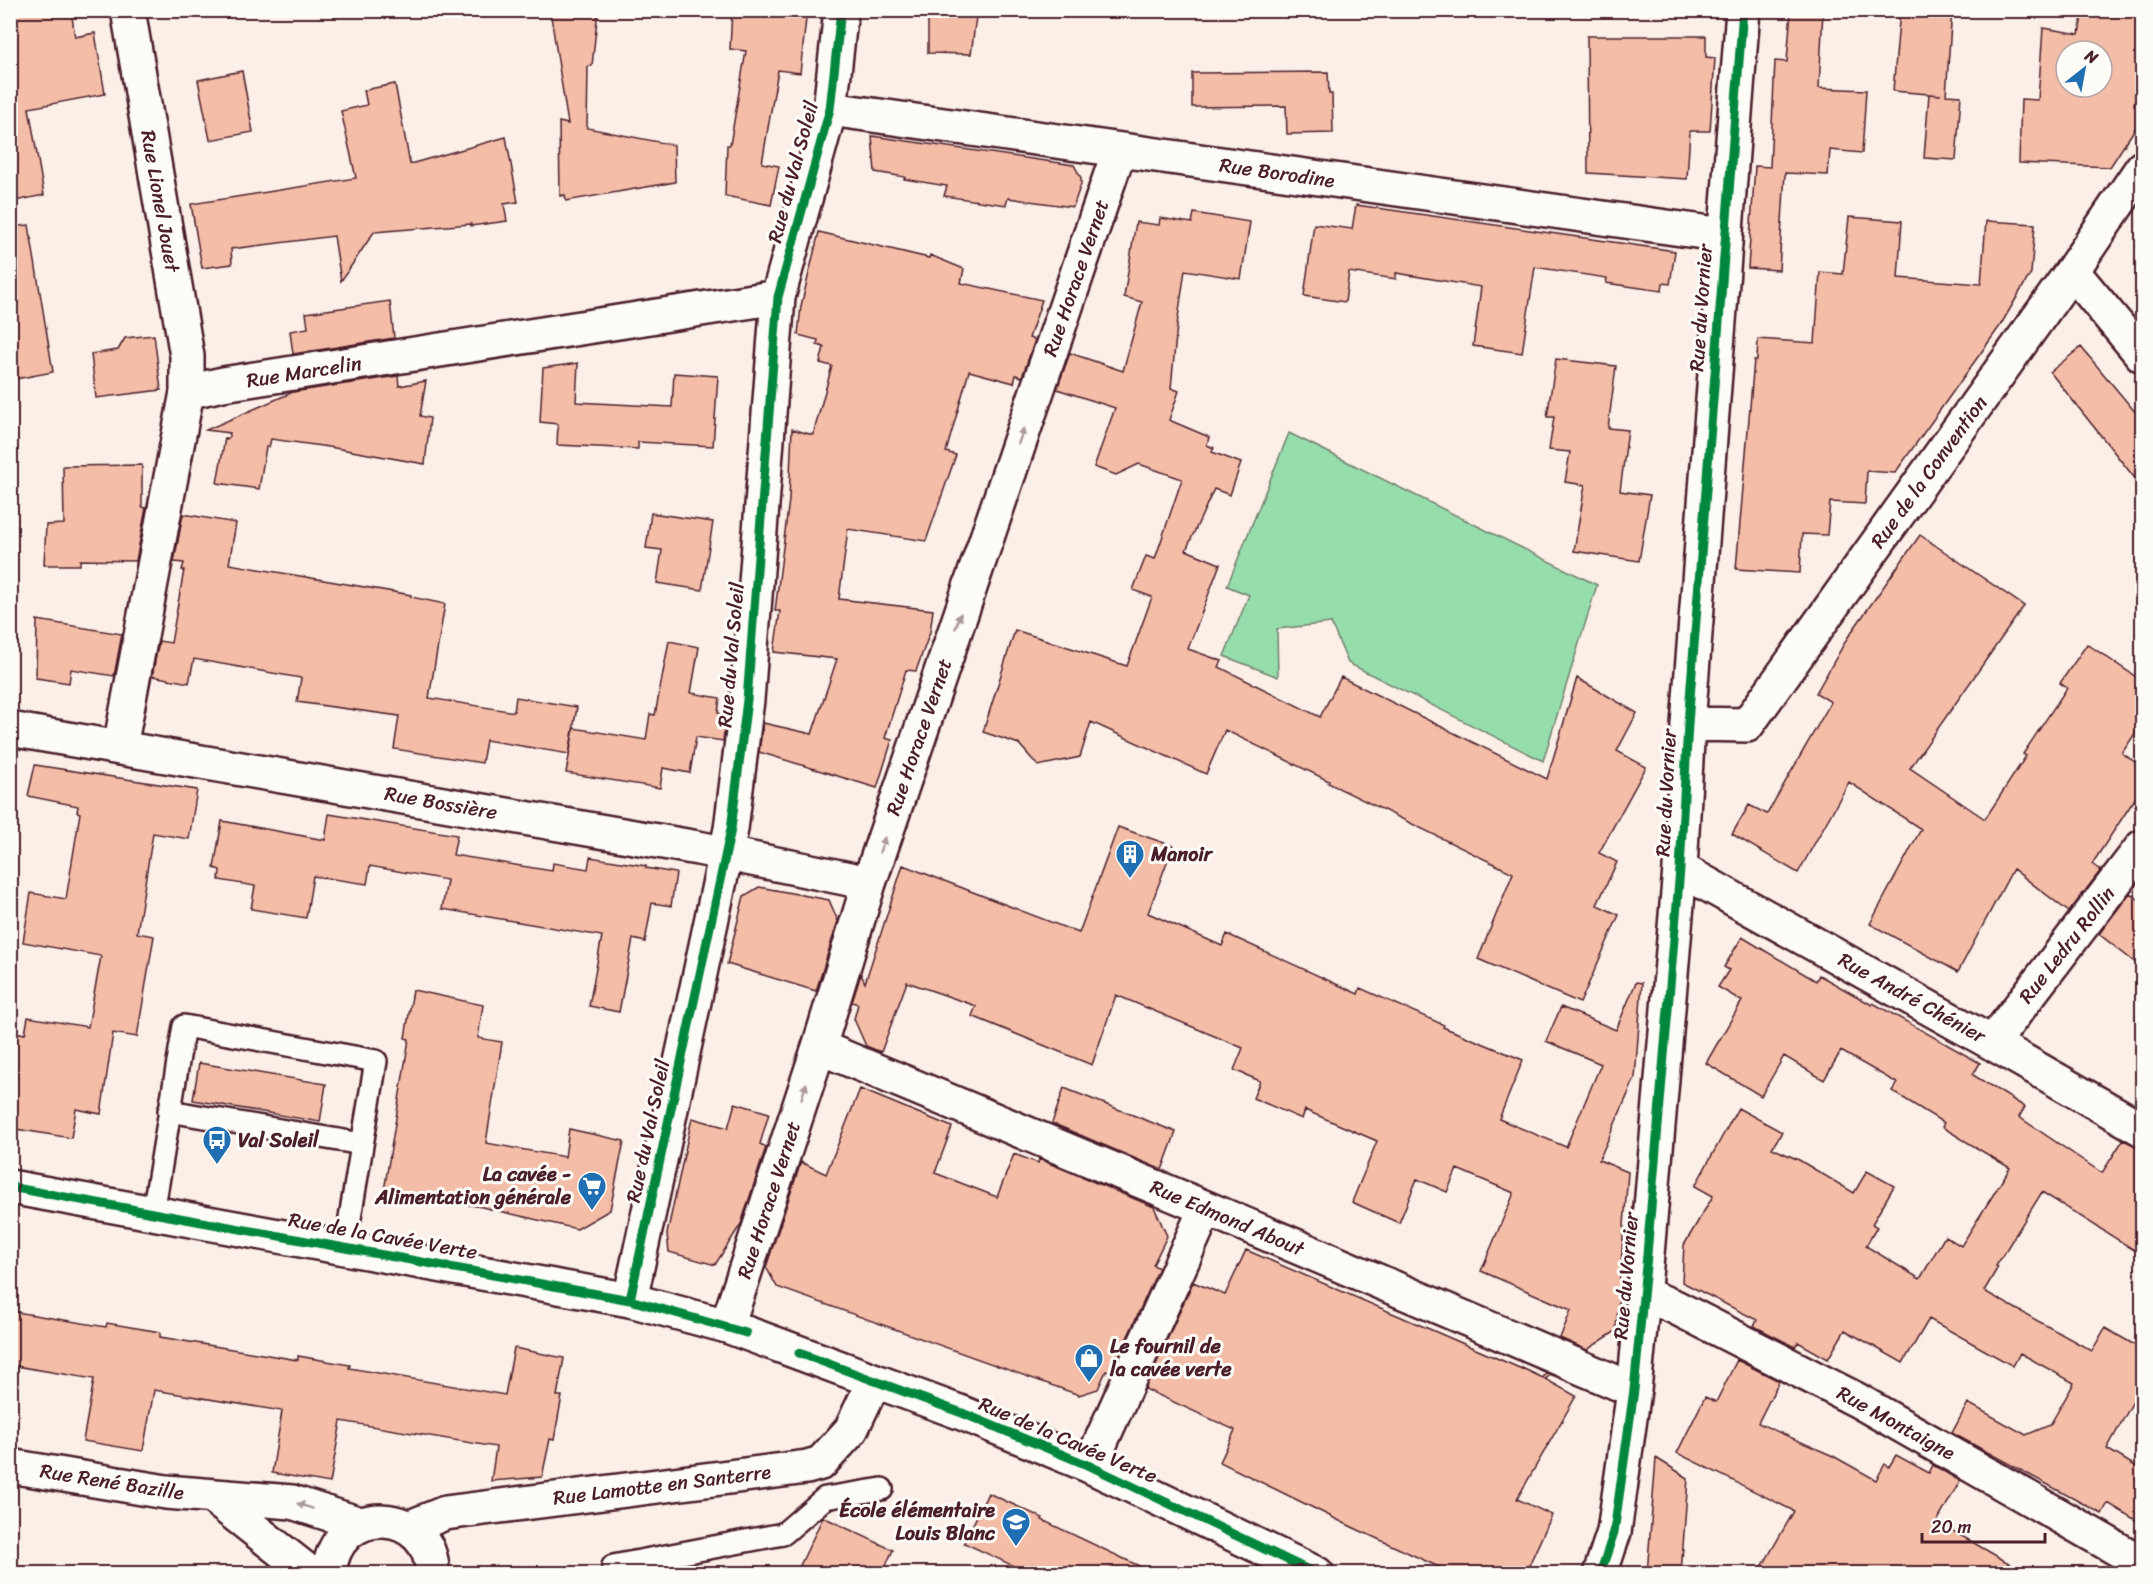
<svg xmlns="http://www.w3.org/2000/svg" width="2153" height="1584" font-family="Sriracha,sans-serif">
  <style>
    .green { fill: #96ddac; stroke: #707e6c; stroke-width: 1.5 }
    .building { fill: #f4bda8; stroke: #4a1f2b; stroke-width: 1.5; fill-rule: evenodd }
    .lines { fill: none; stroke-linecap: round; stroke-linejoin: round }
    .lane-casing { stroke: #4a1f2b; stroke-width: 26 }
    .street-casing { stroke: #4a1f2b; stroke-width: 38 }
    .secondary-casing { stroke: #4a1f2b; stroke-width: 38 }
    .lane { stroke: #fdfcf7; stroke-width: 21 }
    .street { stroke: #fdfcf7; stroke-width: 33 }
    .secondary { stroke: #fdfcf7; stroke-width: 33 }
    .cycleway-casing { stroke: #fdfcf7; stroke-width: 13 }
    .cycleway { stroke: #00873e; stroke-width: 9 }
    .oneway { fill: #ac999b }
    .labels { text-anchor: middle; dominant-baseline: central; stroke-width: 6; stroke-linejoin: round; paint-order: stroke }
    .street-label { font-size: 20px; fill: #4a1f2b; stroke: #fdfcf7 }
    .poi-label { font-size: 20px; font-weight: bold; fill: #4a1f2b; stroke: #fdfcf7; text-anchor: start }
  </style>
  <rect width="100%" height="100%" fill="#fbefe7"/>
  <filter id="ink" filterUnits="userSpaceOnUse"><feTurbulence type="fractalNoise" baseFrequency=".0167" numOctaves="2"/><feDisplacementMap in="SourceGraphic" scale="12" xChannelSelector="R" yChannelSelector="G"/><feConvolveMatrix kernelMatrix="1 2 1 2 8 2 1 2 1" color-interpolation-filters="sRGB"/></filter>
  <g filter="url(#ink)">
    <path class="green" d="M1289,433L1597,585L1543,761L1348,663L1331,623L1277,629L1278,677L1224,656L1249,595L1227,586Z"/>
    <path class="building" d="M10,10H71L75,37L95,33L105,94L29,108L44,195L10,202Z
      M550,10H598L592,66H588L587,128L674,145L675,182L566,201L565,195L560,196L559,122L568,124Z
      M732,10H807L800,73L778,70L762,163L779,166L771,205L725,196L727,145H730L746,51L730,49Z
      M1791,10H1823L1819,88L1866,90L1862,153L1830,150L1828,175L1785,173L1779,270L1748,268L1755,166L1770,167L1775,61L1787,62Z
      M1900,10H1952L1946,95L1961,96L1956,160L1924,158L1929,94L1941,95L1893,91Z
      M2083,10H2142V46L2134,106L2142,107V118L2110,167L2019,163L2021,99L2038,100L2043,28L2079,34ZM2066,51H2102V87H2066Z
      M928,14L976,17L971,54L928,53Z
      M1587,36H1706V57L1715,58L1710,131H1690L1687,179L1588,173Z
      M242,71L253,132L210,140L198,80Z
      M1328,72L1329,94H1332L1333,133L1287,134L1286,106L1192,107V73Z
      M395,84L410,164L506,137L518,202L504,204L507,221L471,226V224L374,232L341,281L334,236L231,249L232,264L202,268L191,204L356,178L341,111L367,105L364,90Z
      M872,136L1074,165L1081,178V184L1073,207L1008,198L1006,205L944,196L947,186L904,179L905,177L875,172Z
      M1356,205L1675,251L1670,284L1663,283L1662,291L1606,283L1607,278L1535,267L1522,353L1473,346L1481,287L1396,273V279L1349,272L1345,302L1304,296L1314,224L1352,229Z
      M1194,213L1250,222L1241,279L1185,270L1177,325L1171,388L1179,391L1169,420L1209,437L1207,445L1214,448L1212,452L1241,463L1230,495L1214,489L1186,550L1220,564L1188,649L1222,661L1219,667L1320,717L1341,677L1547,779L1577,678L1637,713L1617,751L1646,767L1599,853L1617,862L1597,905L1619,915L1580,1003L1478,959L1513,873L1328,783L1329,781L1225,730L1206,774L1091,722L1080,757L1038,766L1019,744L983,732L1015,630L1127,666L1152,597L1133,590L1146,556L1155,559L1182,479L1139,464L1116,475L1094,467L1115,408L1057,389L1070,353L1123,371L1142,302L1124,297L1136,222L1159,225L1160,218L1192,223Z
      M1849,217L1902,221L1898,278L1981,284L1986,221L2035,224L2031,273L2000,326L1895,473L1867,471L1865,504L1830,502L1827,535L1802,534L1800,573L1736,569L1754,360H1757L1758,339L1815,343L1820,272L1843,274Z
      M29,225L53,372L10,380V227Z
      M819,232L929,258L930,255L964,269L961,283L1042,300L1029,338L1035,340L1022,377L1016,375L1014,383L969,371L946,452L956,455L926,541L848,529L839,599L933,610L930,632L916,671L906,670L885,738L892,740L877,788L759,752L763,723L812,734L837,659L774,652L780,611H775L789,500L792,429L813,435L832,366L820,363L824,347L817,345L818,340L798,335L801,306Z
      M390,301L394,338L293,354L290,331L308,328L306,313Z
      M154,335L161,390L96,398L91,354L118,350L125,338Z
      M2081,347L2142,420V487L2050,372Z
      M1556,359L1616,366L1608,428L1628,430L1620,491L1650,495L1639,561L1574,551L1585,485L1565,482L1570,452L1549,450L1554,417H1547Z
      M578,363L576,402L672,407L674,373L718,376L713,446L638,442V449L557,445L558,424L540,422L543,368Z
      M398,376L399,386L426,381L420,416L430,418L425,464L329,447L271,439L269,447H266L259,489L217,483L225,438L228,439L230,433L206,430L293,392Z
      M142,465V507L146,508L136,561L80,560V565H44L46,525L64,524L63,466Z
      M651,513L713,522L702,590L657,583L662,550L646,548Z
      M183,514L236,523L229,564L411,595V597L445,604L429,698L514,712L516,697L577,707L569,754L486,740L482,763L394,749L399,716L297,702L301,678L194,659L189,683L152,676L159,641L171,643L184,570H182L184,563L174,562Z
      M1920,535L2024,606L1910,768L1985,819L2026,756L2023,754L2067,688L2060,683L2087,644L2142,681V723L2122,753L2142,767V788L2092,864L2101,870L2069,912L2013,869L1958,972L1870,924L1921,829L1849,782L1798,873L1732,834L1749,805L1767,814L1831,702L1816,693L1848,637Z
      M37,620L122,634L114,676L71,669L69,683L36,678Z
      M669,641L699,647L691,693L720,698L718,713L726,715L723,741L696,737L690,773L663,768L660,788L566,773L574,728L646,740L650,714L655,715Z
      M35,765L197,790L189,839L153,833L137,933L154,936L137,1037L113,1033L101,1114L76,1109L71,1138L10,1128V1031L25,1034L28,1017L88,1027L101,956L23,942L31,893L66,899L80,813L77,812L78,806L28,796Z
      M329,814L457,835L453,855L552,871L553,863L588,869L590,857L646,866V868L676,873L671,906L652,903L645,942L633,939L619,1012L589,1006L602,936L442,909L447,880L370,866L367,884L313,876L306,918L251,909L255,886L219,880L220,870L214,868L222,821L325,840Z
      M1118,827L1173,846L1148,913L1222,946L1227,934L1358,994L1360,988L1444,1025L1443,1027L1523,1060L1499,1119L1566,1147L1601,1064L1546,1041L1561,1007L1616,1030L1636,982L1642,983L1635,1078L1599,1160L1628,1172L1616,1331L1587,1350L1560,1338L1571,1310L1481,1271L1514,1193L1457,1169L1447,1192L1417,1179L1399,1223L1352,1202L1377,1141L1305,1110L1302,1119L1253,1098L1260,1081L1234,1070L1243,1048L1116,995L1092,1065L972,1016L976,1006L907,982L881,1052L866,1046L854,1019L858,1004L852,1002L861,974L865,983L903,865L1079,933Z
      M759,887L829,900L838,921L816,991L727,964L744,896Z
      M2130,893L2142,902V968L2099,934Z
      M1742,937L1816,981L1819,975L1872,1005L1873,1003L1980,1063L1973,1075L2025,1107L2019,1117L2102,1173L2123,1140L2142,1148V1255L2042,1192L1996,1266L1998,1267L1984,1291L2092,1351L2105,1328L2142,1349V1385L2107,1449L2142,1470V1524L2108,1503L2102,1514L1952,1433L1968,1403L2026,1435L2050,1425L2074,1383L2020,1353L2013,1366L1929,1319L1903,1363L1845,1330L1828,1359L1798,1342L1795,1347L1754,1326L1757,1320L1682,1282L1684,1245L1713,1196L1695,1186L1738,1108L1782,1132L1772,1148L1799,1160L1854,1193L1867,1171L1894,1186L1872,1224L1877,1227L1866,1246L1920,1279L1945,1236L1961,1246L2010,1168L1942,1127L1944,1123L1892,1091L1897,1083L1841,1051L1824,1080L1784,1056L1761,1096L1706,1063L1742,1001L1718,987L1729,970L1724,967Z
      M413,990L483,1005L478,1038L502,1042L486,1143L565,1157L569,1129L624,1141L610,1210L577,1229L482,1207L384,1191L409,1039L405,1038Z
      M199,1063L326,1084L320,1122L193,1100Z
      M1064,1088L1176,1132L1162,1170L1052,1123Z
      M860,1089L952,1127L935,1173L997,1197L1014,1154L1038,1163L1039,1159L1154,1207L1167,1236L1153,1265L1159,1268L1111,1373L1106,1371L1098,1389L1079,1395L777,1287L766,1267L801,1162L826,1174Z
      M735,1103L769,1113L760,1144L766,1147L741,1224L715,1265L669,1252L667,1234L692,1118L728,1128Z
      M1246,1250L1522,1369V1368L1543,1378L1546,1373L1551,1375L1545,1379L1576,1396L1517,1499L1552,1515L1525,1574H1454L1352,1527L1220,1462L1235,1430L1145,1389L1193,1282L1225,1295Z
      M10,1311L106,1327L107,1323L160,1332V1337L298,1360V1356L350,1365L349,1368L505,1395L514,1348L564,1358L557,1396H562L554,1440L550,1439L542,1477L491,1481L496,1447L341,1421L330,1483L272,1473L282,1411L154,1390L143,1451L83,1441L94,1379L10,1365Z
      M1737,1360L1779,1381L1758,1423L1833,1456L1876,1480L1885,1464L1889,1467L1896,1455L1929,1473L1933,1465L1960,1481L1937,1522L2028,1574H1758L1794,1511L1677,1453L1705,1397L1716,1402Z
      M1656,1458L1688,1478L1681,1574H1647Z
      M988,1493L1043,1518L1042,1520L1156,1574H1031L964,1543Z
      M823,1517L893,1550L882,1574H796Z"/>
    <g class="lines">
      <g class="lane-casing">
        <path id="lane" d="M169,1111L362,1144
          M153,1213L184,1026L376,1061L345,1248
          M613,1566L783,1534L825,1498L882,1489"/>
      </g>
      <g class="street-casing">
        <path id="street" d="M830,109L1724,235
          M2072,271L2142,355
          M187,392L223,384L778,297
          M1688,724L1747,725L2072,271L2142,168
          M10,729L698,848L869,883
          M120,747L187,392V356L128,10
          M1680,869L1992,1043L2142,1129
          M1992,1043L2142,847
          M819,1047L1206,1208L1634,1390
          M1643,1294L1675,1307L1857,1400L2142,1563
          M630,1300L731,829L747,700L778,297L830,109L841,10
          M727,1326L819,1047L869,883L1119,151
          M10,1466L166,1492L292,1502L360,1524
          M1090,1466L1206,1208
          M213,1497L311,1574
          M408,1528L445,1513L807,1467L821,1463L851,1430L874,1381
          M329,1574C335,1499 434,1508 432,1574
          M1600,1574L1614,1532L1634,1390L1646,1266L1680,869L1688,724L1743,10"/>
      </g>
      <g class="secondary-casing">
        <path id="secondary" d="M10,1187L630,1300L727,1326L962,1413L1090,1466L1317,1574"/>
      </g>
      <use href="#lane" class="lane"/>
      <use href="#street" class="street"/>
      <use href="#secondary" class="secondary"/>
      <g class="cycleway-casing">
        <path id="cycleway" d="M10,1187L630,1300L746,1333
          M630,1300L731,829L747,700L778,297L830,109L841,10
          M799,1353L962,1413L1090,1466L1317,1574
          M1600,1574L1614,1532L1634,1390L1646,1266L1680,869L1688,724L1743,10"/>
      </g>
      <use href="#cycleway" class="cycleway"/>
    </g>
    <defs><path id="oneway-solid" d="M-6-.8H1V-3.2L6.5 0L1 3.2V.8H-6Z" transform="scale(1.5)"/></defs>
    <g class="oneway">
      <use href="#oneway-solid" transform="translate(1021 436) rotate(-71)"/>
      <use href="#oneway-solid" transform="translate(958 621) rotate(-71)"/>
      <use href="#oneway-solid" transform="translate(882 845) rotate(-71)"/>
      <use href="#oneway-solid" transform="translate(804 1091) rotate(-72)"/>
      <use href="#oneway-solid" transform="translate(305 1506) rotate(-162)"/>
    </g>
  </g>
  <defs>
    <g id="building-pin" transform="scale(1.5)"><path d="M0 17L-7.5 6A9.5 9.5 0 1 1 7.5 6Z" fill="#1f6fb2" stroke="#fdfcf7"/><path d="M-4-6H4V6H1V3H-1V6H-4ZM-2.5-4.3h1.7v1.8h-1.7ZM.8-4.3h1.7v1.8H.8ZM-2.5-1h1.7V.8h-1.7ZM.8-1h1.7V.8H.8Z" fill="#fff"/></g>
    <g id="bus-pin" transform="scale(1.5)"><path d="M0 17L-7.5 6A9.5 9.5 0 1 1 7.5 6Z" fill="#1f6fb2" stroke="#fdfcf7"/><path d="M-5-6H5V4H4V6H2V4H-2V6H-4V4H-5ZM-3.5-4V0h7V-4ZM-3.5 1.2v1.5H-2V1.2ZM2 1.2v1.5H3.5V1.2Z" fill="#fff"/></g>
    <g id="supermarket-pin" transform="scale(1.5)"><path d="M0 17L-7.5 6A9.5 9.5 0 1 1 7.5 6Z" fill="#1f6fb2" stroke="#fdfcf7"/><path d="M-6-5.5h2.5l.6 2H6L4.5 2H-2.5L-4.4-4H-6ZM-1.5 3.2a1.3 1.3 0 1 0 .1 0ZM3 3.2a1.3 1.3 0 1 0 .1 0Z" fill="#fff"/></g>
    <g id="shop-pin" transform="scale(1.5)"><path d="M0 17L-7.5 6A9.5 9.5 0 1 1 7.5 6Z" fill="#1f6fb2" stroke="#fdfcf7"/><path d="M-5-2.5h2.3a2.7 3.5 0 0 1 5.4 0H5L5.5 6h-11ZM-1.5-2.5h3a1.5 2.3 0 0 0-3 0Z" fill="#fff"/></g>
    <g id="school-pin" transform="scale(1.5)"><path d="M0 17L-7.5 6A9.5 9.5 0 1 1 7.5 6Z" fill="#1f6fb2" stroke="#fdfcf7"/><path d="M0-5L7-2L0 1L-7-2ZM-4 1L0 2.5L4 1V4Q0 6-4 4Z" fill="#fff"/></g>
  </defs>
  <g fill-rule="evenodd">
    <use href="#building-pin" x="1130" y="854"/>
    <use href="#bus-pin" x="217" y="1140"/>
    <use href="#supermarket-pin" x="592" y="1186"/>
    <use href="#shop-pin" x="1089" y="1358"/>
    <use href="#school-pin" x="1016" y="1522"/>
  </g>
  <g class="labels">
    <g class="street-label">
      <text transform="translate(793 172) rotate(-75)">Rue du Val Soleil</text>
      <text transform="translate(1277 173) rotate(8)">Rue Borodine</text>
      <text transform="translate(160 201) rotate(80)">Rue Lionel Jouet</text>
      <text transform="translate(1076 278) rotate(-71)">Rue Horace Vernet</text>
      <text transform="translate(1701 308) rotate(-86)">Rue du Vornier</text>
      <text transform="translate(304 372) rotate(-9)">Rue Marcelin</text>
      <text transform="translate(1929 472) rotate(-54)">Rue de la Convention</text>
      <text transform="translate(731 655) rotate(-85)">Rue du Val Soleil</text>
      <text transform="translate(919 737) rotate(-71)">Rue Horace Vernet</text>
      <text transform="translate(1666 793) rotate(-87)">Rue du Vornier</text>
      <text transform="translate(441 803) rotate(10)">Rue Bossière</text>
      <text transform="translate(2067 945) rotate(-52)">Rue Ledru Rollin</text>
      <text transform="translate(1912 998) rotate(29)">Rue André Chénier</text>
      <text transform="translate(648 1131) rotate(-78)">Rue du Val Soleil</text>
      <text transform="translate(769 1200) rotate(-72)">Rue Horace Vernet</text>
      <text transform="translate(1227 1218) rotate(23)">Rue Edmond About</text>
      <text transform="translate(383 1236) rotate(10)">Rue de la Cavée Verte</text>
      <text transform="translate(1626 1276) rotate(-85)">Rue du Vornier</text>
      <text transform="translate(1896 1423) rotate(29)">Rue Montaigne</text>
      <text transform="translate(1068 1440) rotate(23)">Rue de la Cavée Verte</text>
      <text transform="translate(112 1482) rotate(9)">Rue René Bazille</text>
      <text transform="translate(662 1485) rotate(-7)">Rue Lamotte en Santerre</text>
    </g>
    <g class="poi-label">
      <text x="1151" y="854">Manoir</text>
      <text x="238" y="1140">Val Soleil</text>
      <text x="571" y="1174" text-anchor="end">La cavée -<tspan x="571" dy="23">Alimentation générale</tspan></text>
      <text x="1110" y="1346">Le fournil de<tspan x="1110" dy="23">la cavée verte</tspan></text>
      <text x="995" y="1510" text-anchor="end">École élémentaire<tspan x="995" dy="23">Louis Blanc</tspan></text>
    </g>
  </g>
  <rect width="2153" height="1584" fill="none" stroke="#fdfcf7" stroke-width="36"/>
  <rect x="18" y="18" width="2117" height="1548" fill="none" stroke="#4a1f2b" stroke-width="2" filter="url(#ink)"/>
  <g transform="translate(2084 69) rotate(31)"><circle r="28" fill="#fdfcf7" stroke="#b5a4a5" stroke-width="1.5"/>
  <path d="M0-4.5L10 22L0 15L-10 22Z" fill="#1f6fb2"/>
  <text y="-9" font-size="16" font-weight="bold" text-anchor="middle" fill="#4a1f2b">N</text>
  </g>
  <path d="M1922 1533v9h123v-9" fill="none" stroke="#4a1f2b" stroke-width="3"/>
  <text x="1931" y="1533" font-size="18" fill="#4a1f2b" stroke="#fdfcf7" stroke-width="4.5" paint-order="stroke">20 m</text>
</svg>
